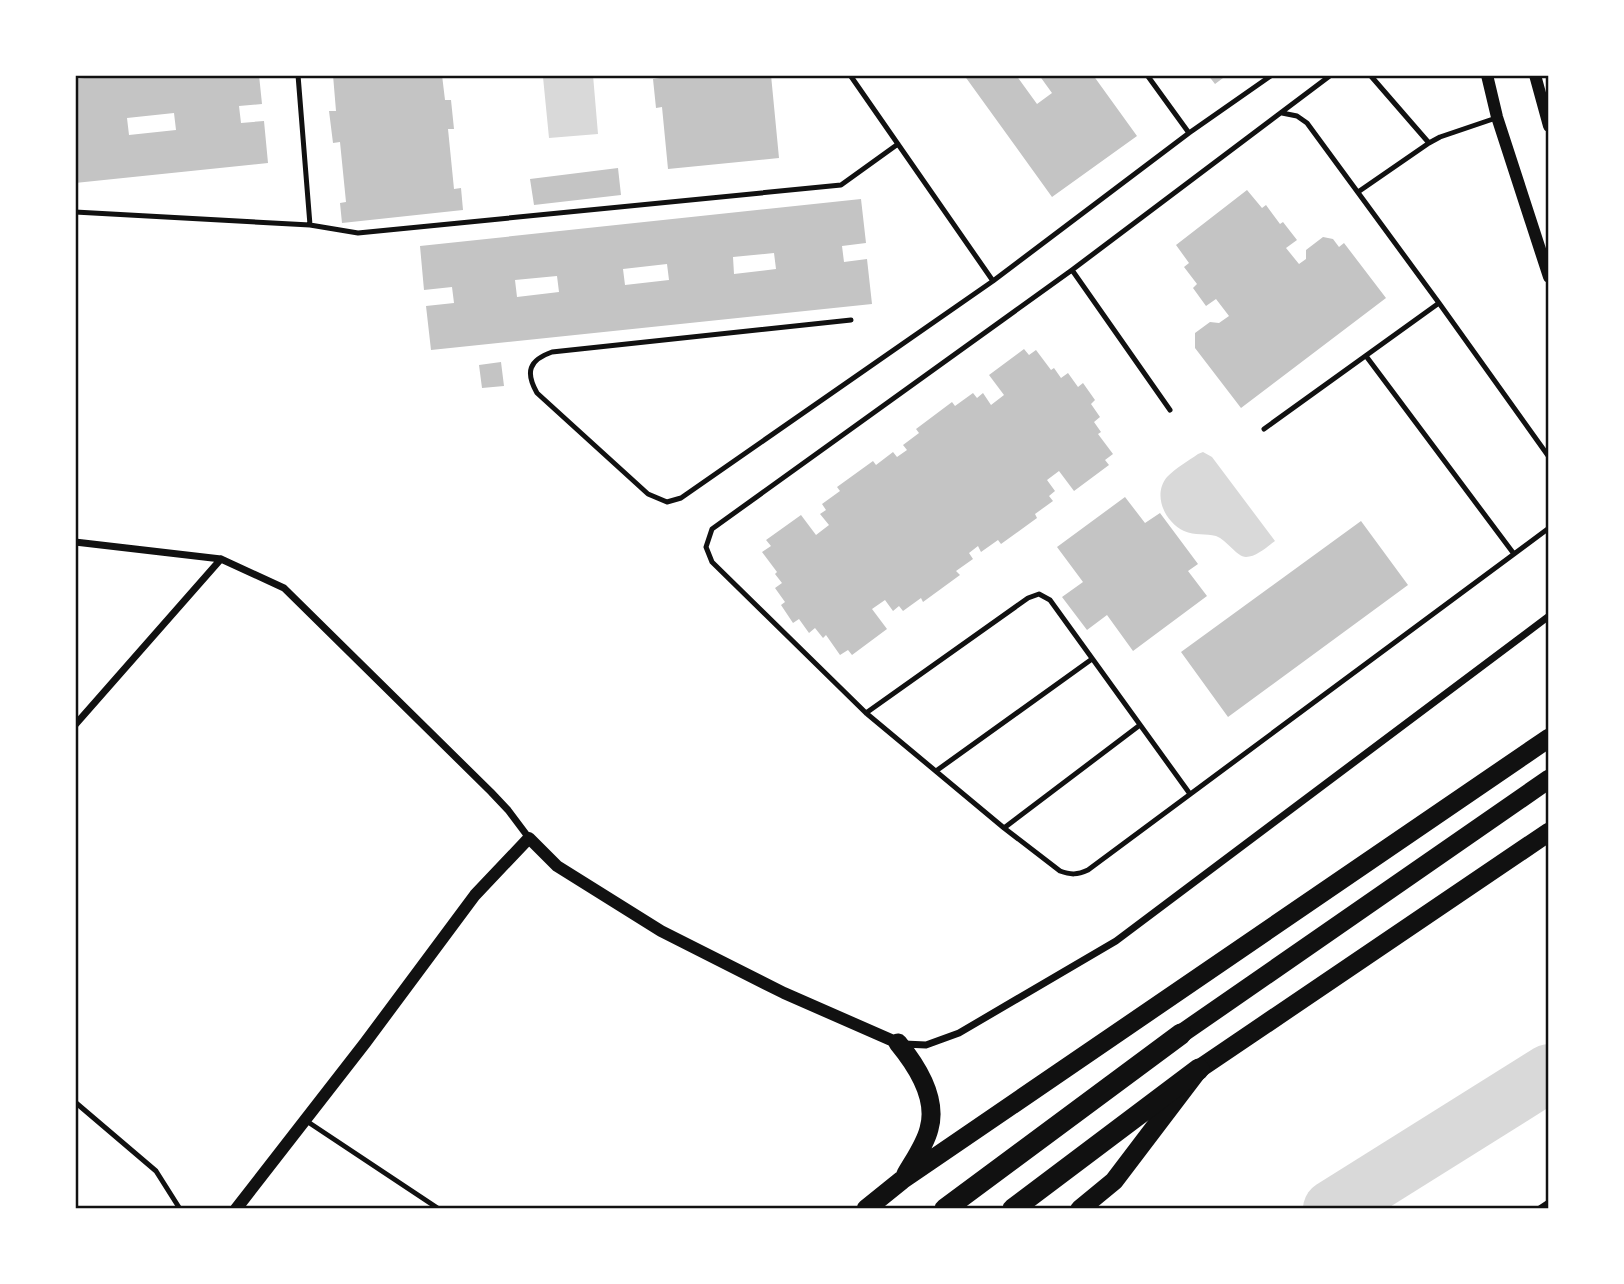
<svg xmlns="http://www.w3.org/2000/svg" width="1624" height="1284" font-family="'Archivo Narrow',sans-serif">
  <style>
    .water { fill: #d9d9d9 }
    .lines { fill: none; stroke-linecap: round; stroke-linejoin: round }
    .river { stroke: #d9d9d9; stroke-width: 58 }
    .building { fill: #c4c4c4; fill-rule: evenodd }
    .service { stroke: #111; stroke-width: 5 }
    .minor { stroke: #111; stroke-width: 7 }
    .tertiary { stroke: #111; stroke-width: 12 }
    .trunk { stroke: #111; stroke-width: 19 }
    .motorway { stroke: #111; stroke-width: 21 }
    .neatline { fill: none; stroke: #111; stroke-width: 2.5 }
  </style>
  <rect width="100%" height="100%" fill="#fff"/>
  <path class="water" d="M545,75H593L598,134L549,138L543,77Z
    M1203,452L1212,457L1275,541C1267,547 1256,557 1246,557C1237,557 1227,540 1216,536C1206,533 1195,536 1184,531C1165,522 1152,495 1167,477C1176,468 1188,461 1198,454Z"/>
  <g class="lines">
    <path class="river" d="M1332,1209L1549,1073"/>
  </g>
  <path class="building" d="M114,75H259L262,104L239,106L241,123L264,121L268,163L75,183V79ZM174,113L176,130L129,135L127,118Z
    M333,75H442L445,100H451L454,129H448L454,189L461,188L463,210L342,223L340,203L346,202L340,142L333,143L329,111H336Z
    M659,75H771L779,158L668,169L662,107L656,108L653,79L660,78Z
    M964,75H1016L1037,104L1052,93L1039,75H1093L1137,136L1052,197Z
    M1208,75H1227L1215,84Z
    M618,168L621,195L534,205L530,179Z
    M1247,190L1262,208L1266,205L1280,224L1283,222L1297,240L1286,248L1299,264L1306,259V250L1323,237L1333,239L1339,247L1344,243L1386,298L1241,408L1195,348V333L1210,322L1219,323L1229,316L1216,299L1206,306L1193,288L1197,284L1184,267L1189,263L1176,245Z
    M861,199L866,243L842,246L844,262L867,259L872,304L431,350L426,306L454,303L452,287L424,290L420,246ZM774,253L776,269L734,274L733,257ZM667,264L669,280L625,285L623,269ZM557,276L559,292L517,297L515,280Z
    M1024,349L1029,355L1036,350L1051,370L1054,368L1061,378L1068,373L1078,387L1083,383L1095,400L1091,404L1100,417L1094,422L1101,432L1098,434L1113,454L1105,460L1109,465L1074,491L1059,471L1047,480L1055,491L1049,496L1053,501L1035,514L1037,518L1001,544L998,540L981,552L978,546L969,553L973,559L956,571L960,575L923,602L921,598L903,611L899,606L893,611L885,600L872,609L887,629L852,655L848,650L840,655L826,635L823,638L815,628L809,633L799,619L793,623L781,605L785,602L775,588L782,583L775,574L777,572L762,552L771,546L766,540L801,515L816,535L829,525L820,514L826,510L822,504L840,491L837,487L873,461L876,465L893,452L897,457L907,450L903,445L919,433L916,429L952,402L955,406L973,393L977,398L983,393L991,405L1004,395L989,375Z
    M501,362L504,386L482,388L479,365Z
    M1125,497L1145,523L1160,513L1198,564L1188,571L1207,596L1133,651L1107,615L1087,630L1062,597L1083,582L1057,547Z
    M1361,521L1408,585L1228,717L1181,652Z"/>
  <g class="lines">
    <path class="service" d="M298,75L310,225
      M850,75L993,281L681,498L667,502L648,494L537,393C525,372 529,360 552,352L851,320
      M1147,75L1189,133
      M1331,75L1072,270L712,529L706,547L712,562L866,713L1004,828L1060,871C1071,875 1077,875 1088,870L1549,528
      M1370,75L1429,143L1440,137L1496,118
      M1282,113L1297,116L1307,123L1439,303L1549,457
      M1358,192L1429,143
      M75,212L310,225L358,233L841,185L898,144
      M1072,270L1170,410
      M993,281L1189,133L1272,75
      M1366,356L1514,554
      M1264,429L1439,303
      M866,713L1028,598L1039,594L1050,600L1190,794
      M936,771L1092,659
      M1004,828L1140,725
      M75,1102L156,1171L180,1209
      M305,1120L439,1209"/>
    <path class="minor" d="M75,542L221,559L284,588L491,792L508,810L529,838
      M75,725L221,559
      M904,1044L926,1045L959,1033L1116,941L1549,616
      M1540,1209L1549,1203"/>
    <path class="tertiary" d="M1487,75L1497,117L1549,277
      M1535,75L1549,126
      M236,1209L365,1043L475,895L529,838L557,866L661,931L784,993L898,1043"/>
    <path class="trunk" d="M1181,1034L1549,779
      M898,1043C917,1066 938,1098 929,1129C925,1145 914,1160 906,1174
      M866,1209L902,1180L1549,738
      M1080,1209L1114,1181L1199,1069L1549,832"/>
    <path class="motorway" d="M945,1209L1181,1034
      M1013,1209L1199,1069"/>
  </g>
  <rect width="1624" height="1284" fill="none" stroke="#ffffff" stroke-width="154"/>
  <rect x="77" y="77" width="1470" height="1130" class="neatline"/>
</svg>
